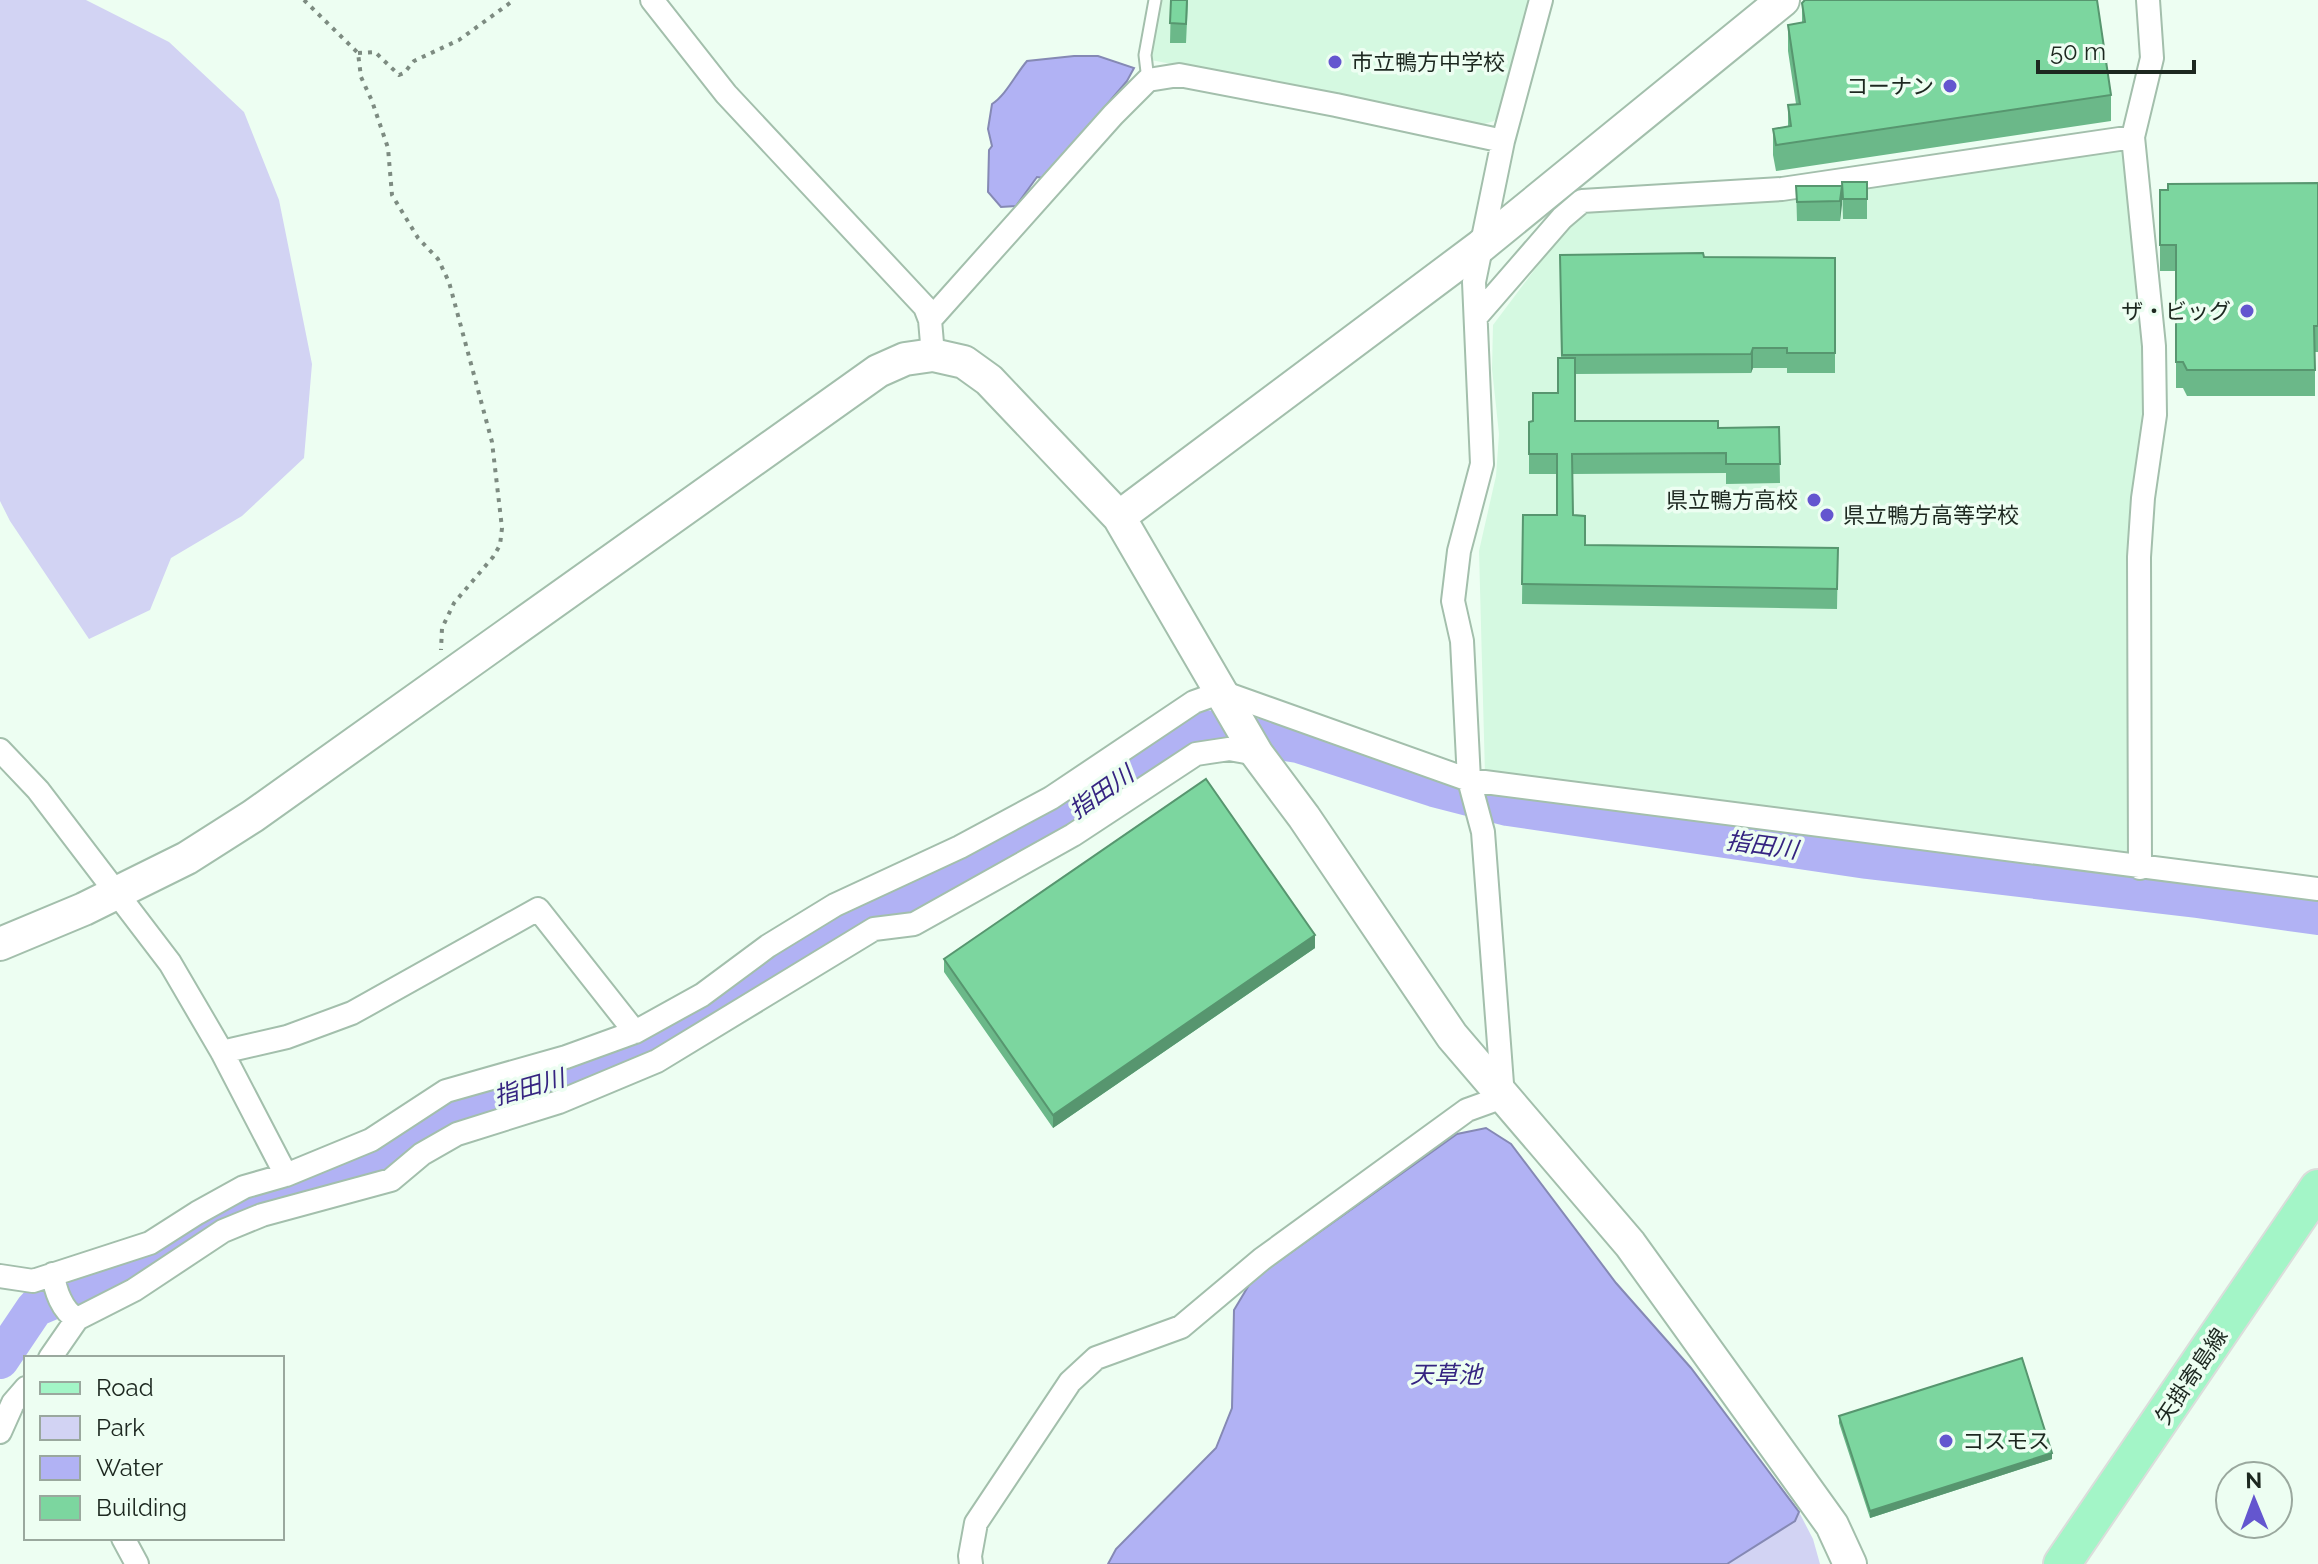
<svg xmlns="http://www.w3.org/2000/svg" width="2318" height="1564" font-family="Raleway,'Noto Sans JP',sans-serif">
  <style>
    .built { fill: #d5f9e1 }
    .green { fill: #d2d3f3 }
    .water { fill: #b1b2f4; stroke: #8589b4; stroke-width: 2 }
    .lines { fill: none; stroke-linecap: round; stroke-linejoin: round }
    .river { stroke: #b1b2f4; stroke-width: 38 }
    .lane-casing { stroke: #a3bfac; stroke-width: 15 }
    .street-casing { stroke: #a3bfac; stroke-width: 26 }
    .secondary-casing { stroke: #a3bfac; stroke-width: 36 }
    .primary-casing { stroke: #dbdddb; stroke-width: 40 }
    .path { stroke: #7d8b81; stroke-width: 4; stroke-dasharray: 4 6; stroke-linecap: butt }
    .lane { stroke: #fff; stroke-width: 11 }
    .street { stroke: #fff; stroke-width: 22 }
    .secondary { stroke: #fff; stroke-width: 32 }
    .primary { stroke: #a3f5c7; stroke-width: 36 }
    .wall { fill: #6bb889 }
    .shaded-wall { fill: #57966f }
    .building { fill: #7cd69f; stroke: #57966f; stroke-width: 2 }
    .poi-dot { fill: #6456cf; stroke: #edfef2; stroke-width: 3 }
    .labels { text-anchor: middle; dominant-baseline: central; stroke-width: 7; stroke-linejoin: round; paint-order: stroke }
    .poi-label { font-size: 22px; fill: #1d2820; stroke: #edfef2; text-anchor: start }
    .street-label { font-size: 22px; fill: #1d2820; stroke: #edfef2 }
    .water-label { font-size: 24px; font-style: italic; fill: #352481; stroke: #edfef2 }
  </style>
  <rect width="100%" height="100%" fill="#edfef2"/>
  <path class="built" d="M1159,0H1533L1502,111L1494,121L1481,125L1151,60V45Z
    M2112,145L2126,155L2147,383L2132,859L1485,775L1479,551L1496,476L1499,434L1492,369L1493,325L1581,208Z"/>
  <path class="green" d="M0,0H86L169,42L244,112L279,200L312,364L304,458L242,516L171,558L150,610L89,639L10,521L0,501Z
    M1799,1512L1813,1539L1820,1564H1719Z"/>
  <path class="water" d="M1074,56H1098L1134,68L1127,81L1044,178L1037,177L1016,206L1001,207L988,192L989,150L992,146L988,129L992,104C1006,95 1015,75 1027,61Z
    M1486,1128L1511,1144L1616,1283L1691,1368L1799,1512L1795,1521L1727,1564H1108L1116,1549L1216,1448L1232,1408L1234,1310L1252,1280L1457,1134Z"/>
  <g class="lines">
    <path class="river" d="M0,1360L35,1308L150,1259L244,1200L381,1159L454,1108L627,1060L721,1006L852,920L1029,843L1193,727L1298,744L1434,788L1508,807L1867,860L2197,899L2318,916"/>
    <g class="lane-casing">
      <path id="lane" d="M1148,80L1145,55L1155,0"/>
    </g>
    <g class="street-casing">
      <path id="street" d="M652,0L726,94L925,307L930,320L933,355
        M1476,317L1562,218L1582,201L1782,189L2133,137
        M930,320L1113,115L1148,80L1179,75L1336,105L1503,141
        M0,750L38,790L170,963L222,1052L286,1175
        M2140,868L2139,557L2143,498L2155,415L2154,346L2133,137L2152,58L2148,0
        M222,1052L287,1037L352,1013L538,909L635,1032
        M53,1274C55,1290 62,1311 77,1319
        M0,1276L33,1281L150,1243L197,1213L244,1187L286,1175L371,1140L446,1091L566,1057L635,1032L702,995L768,946L835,905L960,847L1051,798L1194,702L1222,692L1469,780L2318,889
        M50,1358L77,1319L134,1290L223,1231L262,1215L391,1180L422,1154L457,1134L559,1102L657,1061L874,929L914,924L1073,835L1196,754L1229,749L1257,754
        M0,1432L13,1403L26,1388
        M123,1538L137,1564
        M971,1564L970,1556L976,1523L1070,1382L1096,1358L1181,1327L1262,1259L1467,1110L1503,1097L1483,832L1469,780L1462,641L1453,601L1459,551L1482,464L1474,282L1503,141L1541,0"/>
    </g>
    <g class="secondary-casing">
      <path id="secondary" d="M1119,517L1481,246L1783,0
        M0,944L84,909L187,858L253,816L878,371L905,359L933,355L964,362L989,380L1119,517L1257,754L1304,817L1452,1036L1630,1244L1832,1525L1850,1564"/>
    </g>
    <g class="primary-casing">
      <path id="primary" d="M2062,1564L2318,1188"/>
    </g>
    <path class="path" d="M304,0L358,53L361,77L372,101L388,148L392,195L418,238L438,259L449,282L492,442L502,528L500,545L493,557L454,603L442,628L441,650
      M358,53L375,52L399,75L404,73L414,61L459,40L514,0"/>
    <use href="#lane" class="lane"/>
    <use href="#street" class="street"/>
    <use href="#secondary" class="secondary"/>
    <use href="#primary" class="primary"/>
  </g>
  <path class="wall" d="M1171,0H1188L1186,43H1170Z
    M1802,3L2111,95V121L1776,171L1773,155V129L1788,127V105L1796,104L1788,51V25L1802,23Z
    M1842,182H1867V219H1843Z
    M2318,183V352H2315V396H2187L2183,388H2176V271H2160V190Z
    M1796,186H1842L1840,221H1797Z
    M1560,255L1835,258V373H1787V368H1753L1751,373L1575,374V421L1718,428L1779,427L1780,483L1726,484V473L1572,474L1573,515L1585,545L1838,548L1837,609L1522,604L1523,515H1557V474H1529V422L1533,421L1558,393L1561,358Z
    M1315,948L1053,1128L944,972V959Z
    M1839,1416L2052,1459L1870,1518L1839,1423Z"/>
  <path class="shaded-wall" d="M1842,186V205L1840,221V201Z
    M1753,348V368L1751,373V354Z
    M1315,935V948L1053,1128V1115Z
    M2052,1453V1459L1870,1518V1511Z"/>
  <path class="building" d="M1171,0H1187L1186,24L1170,23Z
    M1805,0H2097L2111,95L1776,145L1773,129L1791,126L1788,105L1800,104L1788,25L1805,22L1802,3Z
    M1842,182H1867V199H1843Z
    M2318,183V326H2314L2315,370H2187L2183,362H2176V245H2160V190H2168V184Z
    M1796,186H1842L1840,201L1797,202Z
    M1703,253L1704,257L1835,258V353H1787V348H1753L1751,354L1562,355L1560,255Z
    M1558,358H1575V421H1718V428L1779,427L1780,464H1726V453L1572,454L1573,515L1585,516V545L1838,548L1837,589L1522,584L1523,515H1557V454H1529V422L1533,421V393H1558Z
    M1206,779L1315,935L1053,1115L944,959Z
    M2022,1358L2052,1453L1870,1511L1839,1416Z"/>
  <g class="poi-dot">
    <circle cx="1335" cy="62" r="8"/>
    <circle cx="1950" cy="86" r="8"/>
    <circle cx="2247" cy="311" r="8"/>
    <circle cx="1814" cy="500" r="8"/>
    <circle cx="1827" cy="515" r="8"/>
    <circle cx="1946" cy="1441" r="8"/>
  </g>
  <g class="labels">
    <g class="poi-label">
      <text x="1351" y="62">市立鴨方中学校</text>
      <text x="1934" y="86" text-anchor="end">コーナン</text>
      <text x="2231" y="311" text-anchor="end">ザ・ビッグ</text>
      <text x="1798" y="500" text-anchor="end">県立鴨方高校</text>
      <text x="1843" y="515">県立鴨方高等学校</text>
      <text x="1962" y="1441">コスモス</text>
    </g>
    <g class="street-label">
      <text transform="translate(2191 1376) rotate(-56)">矢掛寄島線</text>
    </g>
    <g class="water-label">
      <text transform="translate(1101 792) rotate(-35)">指田川</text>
      <text transform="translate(1762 845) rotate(8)">指田川</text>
      <text transform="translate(529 1087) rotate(-16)">指田川</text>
      <text x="1446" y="1374">天草池</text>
    </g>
  </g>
  <rect x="24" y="1356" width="260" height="184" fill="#edfef2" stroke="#9aa89e" stroke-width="2"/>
  <rect x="40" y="1382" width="40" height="12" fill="#a3f5c7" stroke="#9aa89e" stroke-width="2"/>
  <text x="96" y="1396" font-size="24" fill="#1d2820">Road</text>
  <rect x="40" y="1416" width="40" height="24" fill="#d2d3f3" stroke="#9aa89e" stroke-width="2"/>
  <text x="96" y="1436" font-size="24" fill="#1d2820">Park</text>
  <rect x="40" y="1456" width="40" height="24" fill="#b1b2f4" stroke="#9aa89e" stroke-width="2"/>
  <text x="96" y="1476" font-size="24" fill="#1d2820">Water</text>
  <rect x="40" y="1496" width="40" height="24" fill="#7cd69f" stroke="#9aa89e" stroke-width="2"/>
  <text x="96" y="1516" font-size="24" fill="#1d2820">Building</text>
  <g transform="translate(2254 1500) rotate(359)"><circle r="38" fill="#edfef2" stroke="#9aa89e" stroke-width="2"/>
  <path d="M0-6L14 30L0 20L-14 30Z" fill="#6456cf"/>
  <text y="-12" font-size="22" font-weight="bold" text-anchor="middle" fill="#1d2820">N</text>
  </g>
  <path d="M2038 60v12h156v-12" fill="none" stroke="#1d2820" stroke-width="4"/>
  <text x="2050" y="60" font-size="24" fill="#1d2820" stroke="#edfef2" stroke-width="6" paint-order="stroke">50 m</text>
</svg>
